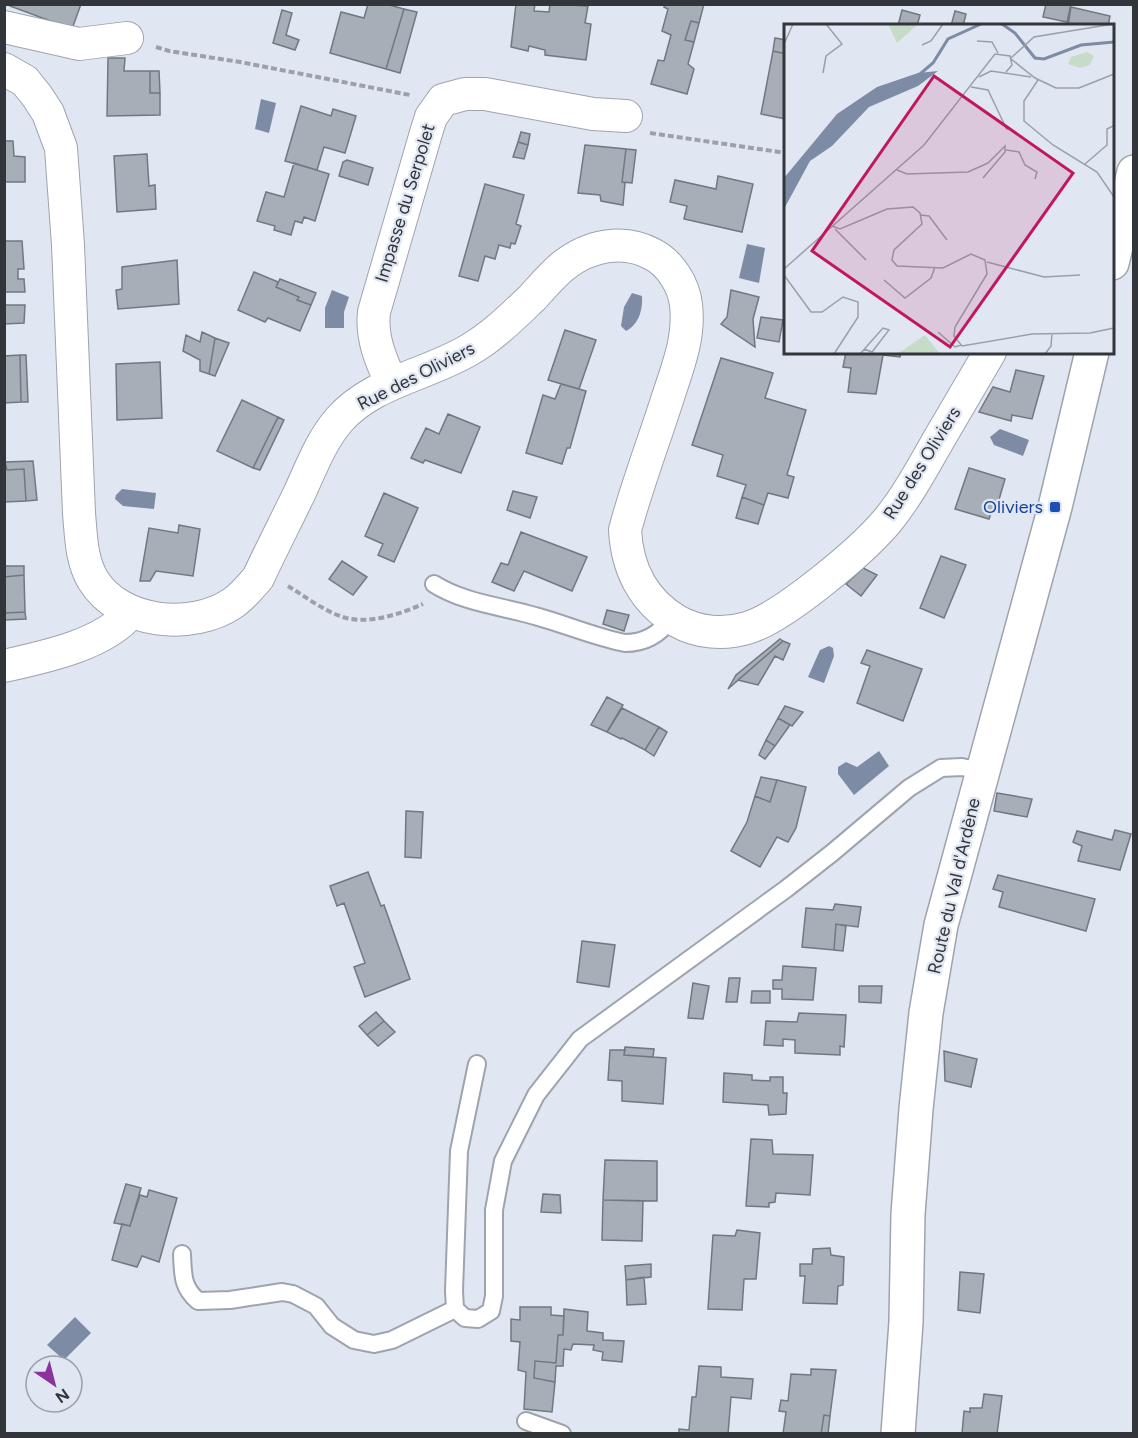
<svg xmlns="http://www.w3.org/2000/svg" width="1138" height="1438" font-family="Figtree,sans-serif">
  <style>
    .water { fill: #7d8ba5 }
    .building { fill: #a7aeb8; stroke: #717881; stroke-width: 1.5 }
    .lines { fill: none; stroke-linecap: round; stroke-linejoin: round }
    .service-casing { stroke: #9ea4ae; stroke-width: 20 }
    .minor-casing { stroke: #9ea4ae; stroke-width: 34 }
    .primary-casing { stroke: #9ea4ae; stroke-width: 36 }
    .path { stroke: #9ba0a9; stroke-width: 4; stroke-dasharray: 6 3; stroke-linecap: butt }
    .service { stroke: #fff; stroke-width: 16 }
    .minor { stroke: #fff; stroke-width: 32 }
    .primary { stroke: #fff; stroke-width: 33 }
    .transit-dot { fill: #1a4fb4; stroke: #e0e7f2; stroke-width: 2 }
    .labels { text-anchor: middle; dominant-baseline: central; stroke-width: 4.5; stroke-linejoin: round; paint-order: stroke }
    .street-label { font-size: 18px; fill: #323539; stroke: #e0e7f2 }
    .transit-label { font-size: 18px; fill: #164399; stroke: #e0e7f2; text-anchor: end }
    .inset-river { fill: none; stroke: #7d8ba5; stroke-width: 3 }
    .inset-road { fill: none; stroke: #9aa0a8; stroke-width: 1.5 }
    .view { fill: #c2185b; fill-opacity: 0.15; stroke: #c2185b; stroke-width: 3 }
    .inset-edge { fill: none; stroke: #323539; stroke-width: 3 }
  </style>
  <rect width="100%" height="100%" fill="#e0e7f2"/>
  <path class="water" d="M261,99L276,103L269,133L255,129Z
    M747,244L765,248L759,283L739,278Z
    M332,290L349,297L344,312V328H325V308Z
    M632,293L642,296C643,311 638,325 626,331L621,326L624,307Z
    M1000,429L1029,440L1023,456L994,445L990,437Z
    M122,489L156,493L154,509L123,506L115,499L116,495Z
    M829,646L833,648L834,656L824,683L808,677L820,650Z
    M879,751L889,766L854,795L838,774V767L846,762L857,767Z
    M75,1317L91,1333L64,1360L47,1345Z"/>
  <path class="building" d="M10,4H81L72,29L10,6Z
    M368,4H386L404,9L386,69L330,53L341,12L364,18Z
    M516,4H535L534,11L549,12L550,4L588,6L585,23L591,24L586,60L545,55V50L529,46L528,51L511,47Z
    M665,4H704L699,23L691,21L685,40L694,42L688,64L694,69L687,94L651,84L658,60L664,61L671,35L662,31L668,9L664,7Z
    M1046,4H1071L1067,22L1043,17Z
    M1071,7L1110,16L1108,26H1068Z
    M404,9L417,12L400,73L386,69Z
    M282,10L292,13L286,35L299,40L295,50L273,43Z
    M902,10L920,15L917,26H898Z
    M955,11L966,14L963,26H951Z
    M691,21L699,23L694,42L685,40Z
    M775,38L786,40V54L773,51Z
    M773,51L786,54V119L761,114Z
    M108,58H125L124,71H150V93H160V115L107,116Z
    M150,71H159L160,93H150Z
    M301,106L331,116L333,109L356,116L345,153L324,147L317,170L285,161Z
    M521,132L530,134L528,145L518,142Z
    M4,141H13L14,156L25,157V182H4Z
    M518,142L528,145L524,159L513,157Z
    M585,145L626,149L622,182L625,183L623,205L601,201L600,195L578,193Z
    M626,149L636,150L632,183L622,182Z
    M147,154L149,186L155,185L156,209L117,212L114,156Z
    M347,160L373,168L368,185L339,176L343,162Z
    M294,163L329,174L315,221L304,217L302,223L295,221L291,235L274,230L275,226L257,221L266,192L284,197Z
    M718,176L753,184L742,232L684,219L687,206L670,202L675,180L716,189Z
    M485,184L524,195L516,224L521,226L515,244L511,243L510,248L499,245L495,259L485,256L478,281L459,276Z
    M4,241H22L24,269H18V279H24L25,292H4Z
    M177,260L179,304L118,309L116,290L122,289V267Z
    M254,272L278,282L276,287L299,297L297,300L311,305L300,331L268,318L265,322L238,310Z
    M280,279L316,293L311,305L297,300L299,297L276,287Z
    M731,290L759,297L753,319L755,347L721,324L727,317Z
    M4,305H25L24,323L4,324Z
    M761,317L783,320L779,342L757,338Z
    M565,330L596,340L579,389L548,380Z
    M202,332L215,338L209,374L200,371V360L183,351L186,335L200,342Z
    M215,338L229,343L215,376L209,374Z
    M846,352H901L900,357L883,355L876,394L848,392L851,368L843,367Z
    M20,355H26L28,402H21Z
    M20,355L21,402L4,403V356Z
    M721,358L773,373L765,398L806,410L787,475L794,477L788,498L768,493L764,505L742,497L746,485L717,476L723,455L692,445Z
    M160,362L162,418L117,420L116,364Z
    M1016,370L1044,376L1032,419L1012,415L1011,421L979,412L993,387L1010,392Z
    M561,384L586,391L570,448H567L562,464L526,453L543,395L555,399Z
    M242,400L278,417L253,468L217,451Z
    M448,414L480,427L461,473L425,460L423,463L411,458L426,428L439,434Z
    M278,417L284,420L260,470L253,468Z
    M33,461L37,500L26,501L24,469L7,470L5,462Z
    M5,462L7,470L24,469L26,501L4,502Z
    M969,468L1005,479L998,503L995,502L989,519L955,509Z
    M513,491L537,497L530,518L507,510Z
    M384,493L418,508L394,562L378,555L383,544L365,536Z
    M742,497L764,505L758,524L736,518Z
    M179,525L200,529L193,576L156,571L150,581H140L149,528L178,533Z
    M521,532L587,557L572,591L524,571L514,591L492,582L501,563L508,565Z
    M941,556L966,565L944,618L920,608Z
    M342,561L367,577L353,595L329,579Z
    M4,566H24V575L4,577Z
    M863,568L877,575L861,596L846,584Z
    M24,575L25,612L4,613V577Z
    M607,610L629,615L624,631L603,624Z
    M25,612L26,619L4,620V613Z
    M780,639L783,641L728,689L736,675Z
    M783,641L790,644L783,660L775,656L758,685L738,680Z
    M867,650L922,669L903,721L857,703L870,666L861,663Z
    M607,697L623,705L607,732L591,725Z
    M785,706L803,712L792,726L778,718Z
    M622,708L659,727L645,750L622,738L621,739L607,732Z
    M778,718L790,725L775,746L766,740Z
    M659,727L667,732L654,756L645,750Z
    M766,740L775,746L765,759L759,755Z
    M761,777L777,780L770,802L755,796Z
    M777,780L806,787L796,828L788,842L777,837L760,867L731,851L747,822L755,796L770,802Z
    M997,793L1032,799L1027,817L994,811Z
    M406,811L423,812L421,858L405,857Z
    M1115,830L1131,834L1120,870L1078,861L1082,846L1073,842L1077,831L1112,840Z
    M368,872L381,906L384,905L410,979L365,997L354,967L365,963L344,903L337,906L330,886Z
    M998,875L1095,899L1086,931L999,907L1003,892L993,889Z
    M835,904L861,907L858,927L836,924L834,950L802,947L806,908L833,910Z
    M836,924L846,926L843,951L834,950Z
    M582,941L615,945L609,987L577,982Z
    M783,966L816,968L813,1000L782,999V989H773V980H782Z
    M729,978H740L737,1002H726Z
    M693,983L709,986L703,1019L688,1018Z
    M859,986H882L881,1003L859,1002Z
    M752,991H770V1003H751Z
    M376,1012L384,1021L367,1035L359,1026Z
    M799,1013L846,1015L844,1047L840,1046V1055L795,1053V1040L783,1039V1046L764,1045L766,1021L797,1022Z
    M384,1021L395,1032L378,1046L367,1035Z
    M625,1047L654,1049L653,1057L624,1055Z
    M610,1050H625L624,1055L666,1058L663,1104L622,1101V1081L608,1080Z
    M944,1051L977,1059L971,1087L945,1081Z
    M724,1073L752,1075V1080L770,1081V1077H783V1093H787L786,1114L769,1115L768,1105L723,1102Z
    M751,1139L772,1140L773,1154L813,1155L810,1195L776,1193L775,1202L769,1203V1207L746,1206Z
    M605,1160L657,1161V1201L603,1200Z
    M126,1184L141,1188L130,1226L114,1223Z
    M149,1190L177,1198L159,1262L142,1256L137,1267L112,1260L122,1224L130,1226L140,1195L147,1197Z
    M543,1194L560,1195L561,1213L541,1212Z
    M603,1200L643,1201L642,1241L602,1240Z
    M737,1230L760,1233L756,1279H744L742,1310L708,1309L713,1235L735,1236Z
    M830,1248L831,1255L844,1257L843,1285L838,1286L837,1304L803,1303L805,1276H800V1264H812L813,1249Z
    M651,1264V1277L626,1280L625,1266Z
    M960,1272L984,1274L980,1313L958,1310Z
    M644,1277L646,1304L627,1305L626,1280Z
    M520,1307H551V1315L564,1316L563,1335H558L556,1363L535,1361L534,1378L555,1382L552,1412L524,1409L526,1372L518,1370L520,1342L511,1341V1319L520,1320Z
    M564,1309L588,1312L587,1331L603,1333V1340L624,1341L622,1362L602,1360L603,1352L593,1350L594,1345L573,1344L571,1350L564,1349L563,1366H556L555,1382L534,1378L535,1361L556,1363L558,1335H563Z
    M699,1366L721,1367V1377L753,1379L751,1399L731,1397L728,1434H679V1429L689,1430L692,1397H696Z
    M811,1369L836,1370L830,1416L824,1415L821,1434H783L786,1412L779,1411L781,1400L788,1401L791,1374L811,1375Z
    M984,1394L1002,1396L997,1434H962L964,1411L970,1412V1408H982Z
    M824,1415L830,1416L828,1434H821Z"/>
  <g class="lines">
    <g class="service-casing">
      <path id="service" d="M434,584C464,603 501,606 535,616C565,624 594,637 625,643C645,643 660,634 671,618
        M477,1064L459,1151L454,1291L455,1309L465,1318L478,1319L491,1311L494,1296V1210L503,1161L536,1095L580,1039L786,889L832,853L909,788L941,768L962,767L982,771
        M182,1254C183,1275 182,1287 198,1301L230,1300L282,1292L293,1294L316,1306L332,1326L354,1340L374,1344L392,1340L455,1309
        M526,1421L562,1434"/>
    </g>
    <g class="minor-casing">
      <path id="minor" d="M4,27L79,44L127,38
        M4,69L25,81L37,96L48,113L61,148L68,245L79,513C81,535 81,560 93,580C120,624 192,631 233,603C243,596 250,587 258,578C271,550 285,523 298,496C310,471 320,442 339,420C372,382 427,375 469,350C493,336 512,317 532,298C542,287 552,275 563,266C588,246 623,238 652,254C670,263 684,285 686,305C690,337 678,366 668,397C654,441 637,485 625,530C627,568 643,601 677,621C698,633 724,635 747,628C784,617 863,550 888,520C908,495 923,467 939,439C956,410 973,381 990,352
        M392,384C381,361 371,338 374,312L426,133L431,117L443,100L465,94H485L593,114L626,116
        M4,666C44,657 104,645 131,612"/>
    </g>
    <g class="primary-casing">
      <path id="primary" d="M1112,263L1134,172
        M898,1434L906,1322L908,1214L916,1109L926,1013L941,925L1055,507L1092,352"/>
    </g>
    <path class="path" d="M156,47L169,51L240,62L410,95
      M650,133L786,153
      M288,586C306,597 325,612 346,618C371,624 400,614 423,604"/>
    <use href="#service" class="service"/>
    <use href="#minor" class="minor"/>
    <use href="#primary" class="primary"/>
  </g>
  <rect class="transit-dot" x="1049" y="501" width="12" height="12" rx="3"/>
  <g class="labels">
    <g class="street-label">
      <text transform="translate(405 203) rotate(-73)">Impasse du Serpolet</text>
      <text transform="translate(416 376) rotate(-27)">Rue des Oliviers</text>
      <text transform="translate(922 463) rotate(-58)">Rue des Oliviers</text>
      <text transform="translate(954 886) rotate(-77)">Route du Val d'Ardène</text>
    </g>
    <g class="transit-label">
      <text x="1043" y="507">Oliviers</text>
    </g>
  </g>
  <g transform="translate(784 24)">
    <rect width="330" height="330" fill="#e0e7f2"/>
    <path d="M104,0H134L113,19ZM303,28L310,32L306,41L296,44L284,40L287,33ZM141,311L156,330H113Z" fill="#c6dcc9"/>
    <path d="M154,47L134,62L85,83L48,122L26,137L0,185V154L53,90L93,63L134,49Z" fill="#7d8ba5"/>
    <path class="inset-river" d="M218,0L231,9L251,34L260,35L297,21L330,18M130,55L149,39L164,15L197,0"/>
    <path class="inset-road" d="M193,17L208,18L214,29M0,20L9,0M138,21L147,17L159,0M227,34L250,13L329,0M227,35L251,54L272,64H295L330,50M39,49L42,32L58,20L42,0M195,53L207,47L247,53M254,56L240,77V97L269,121L313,148L330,173M187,63L204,66L223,106M222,126L235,128L241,141L253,148L251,155M301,140L323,121V105L329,102M113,146L123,150L184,148L204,139L221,122V128L199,154M137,191L145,192L163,216M48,202L56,205L103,185L129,183L136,189L138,200L110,226L108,236L113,242L159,244L187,230L201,236L203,250L171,303L170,312L178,322L248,310L306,309L330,304M51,205L82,236M203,238L260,253L296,251M0,245L140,121L211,30L226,32L228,41L222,48M0,251L27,288H38L59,273L74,278V293L50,330M100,256L121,274L147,254L151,243M154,308L171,323L177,321M76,330L99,304L105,306L88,328L80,325M261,330L267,322L268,309"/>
    <path class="view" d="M150,52L289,149L166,323L28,227Z"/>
    <rect width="330" height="330" class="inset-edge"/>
  </g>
  <rect width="1138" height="1438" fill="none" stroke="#323539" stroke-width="12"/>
  <g transform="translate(54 1384) rotate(145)"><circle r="28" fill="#e0e7f2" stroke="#9aa0a8" stroke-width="1.5"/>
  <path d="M0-4.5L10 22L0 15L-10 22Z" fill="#8c329e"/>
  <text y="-9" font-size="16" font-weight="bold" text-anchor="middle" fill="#323539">N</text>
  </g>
</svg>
